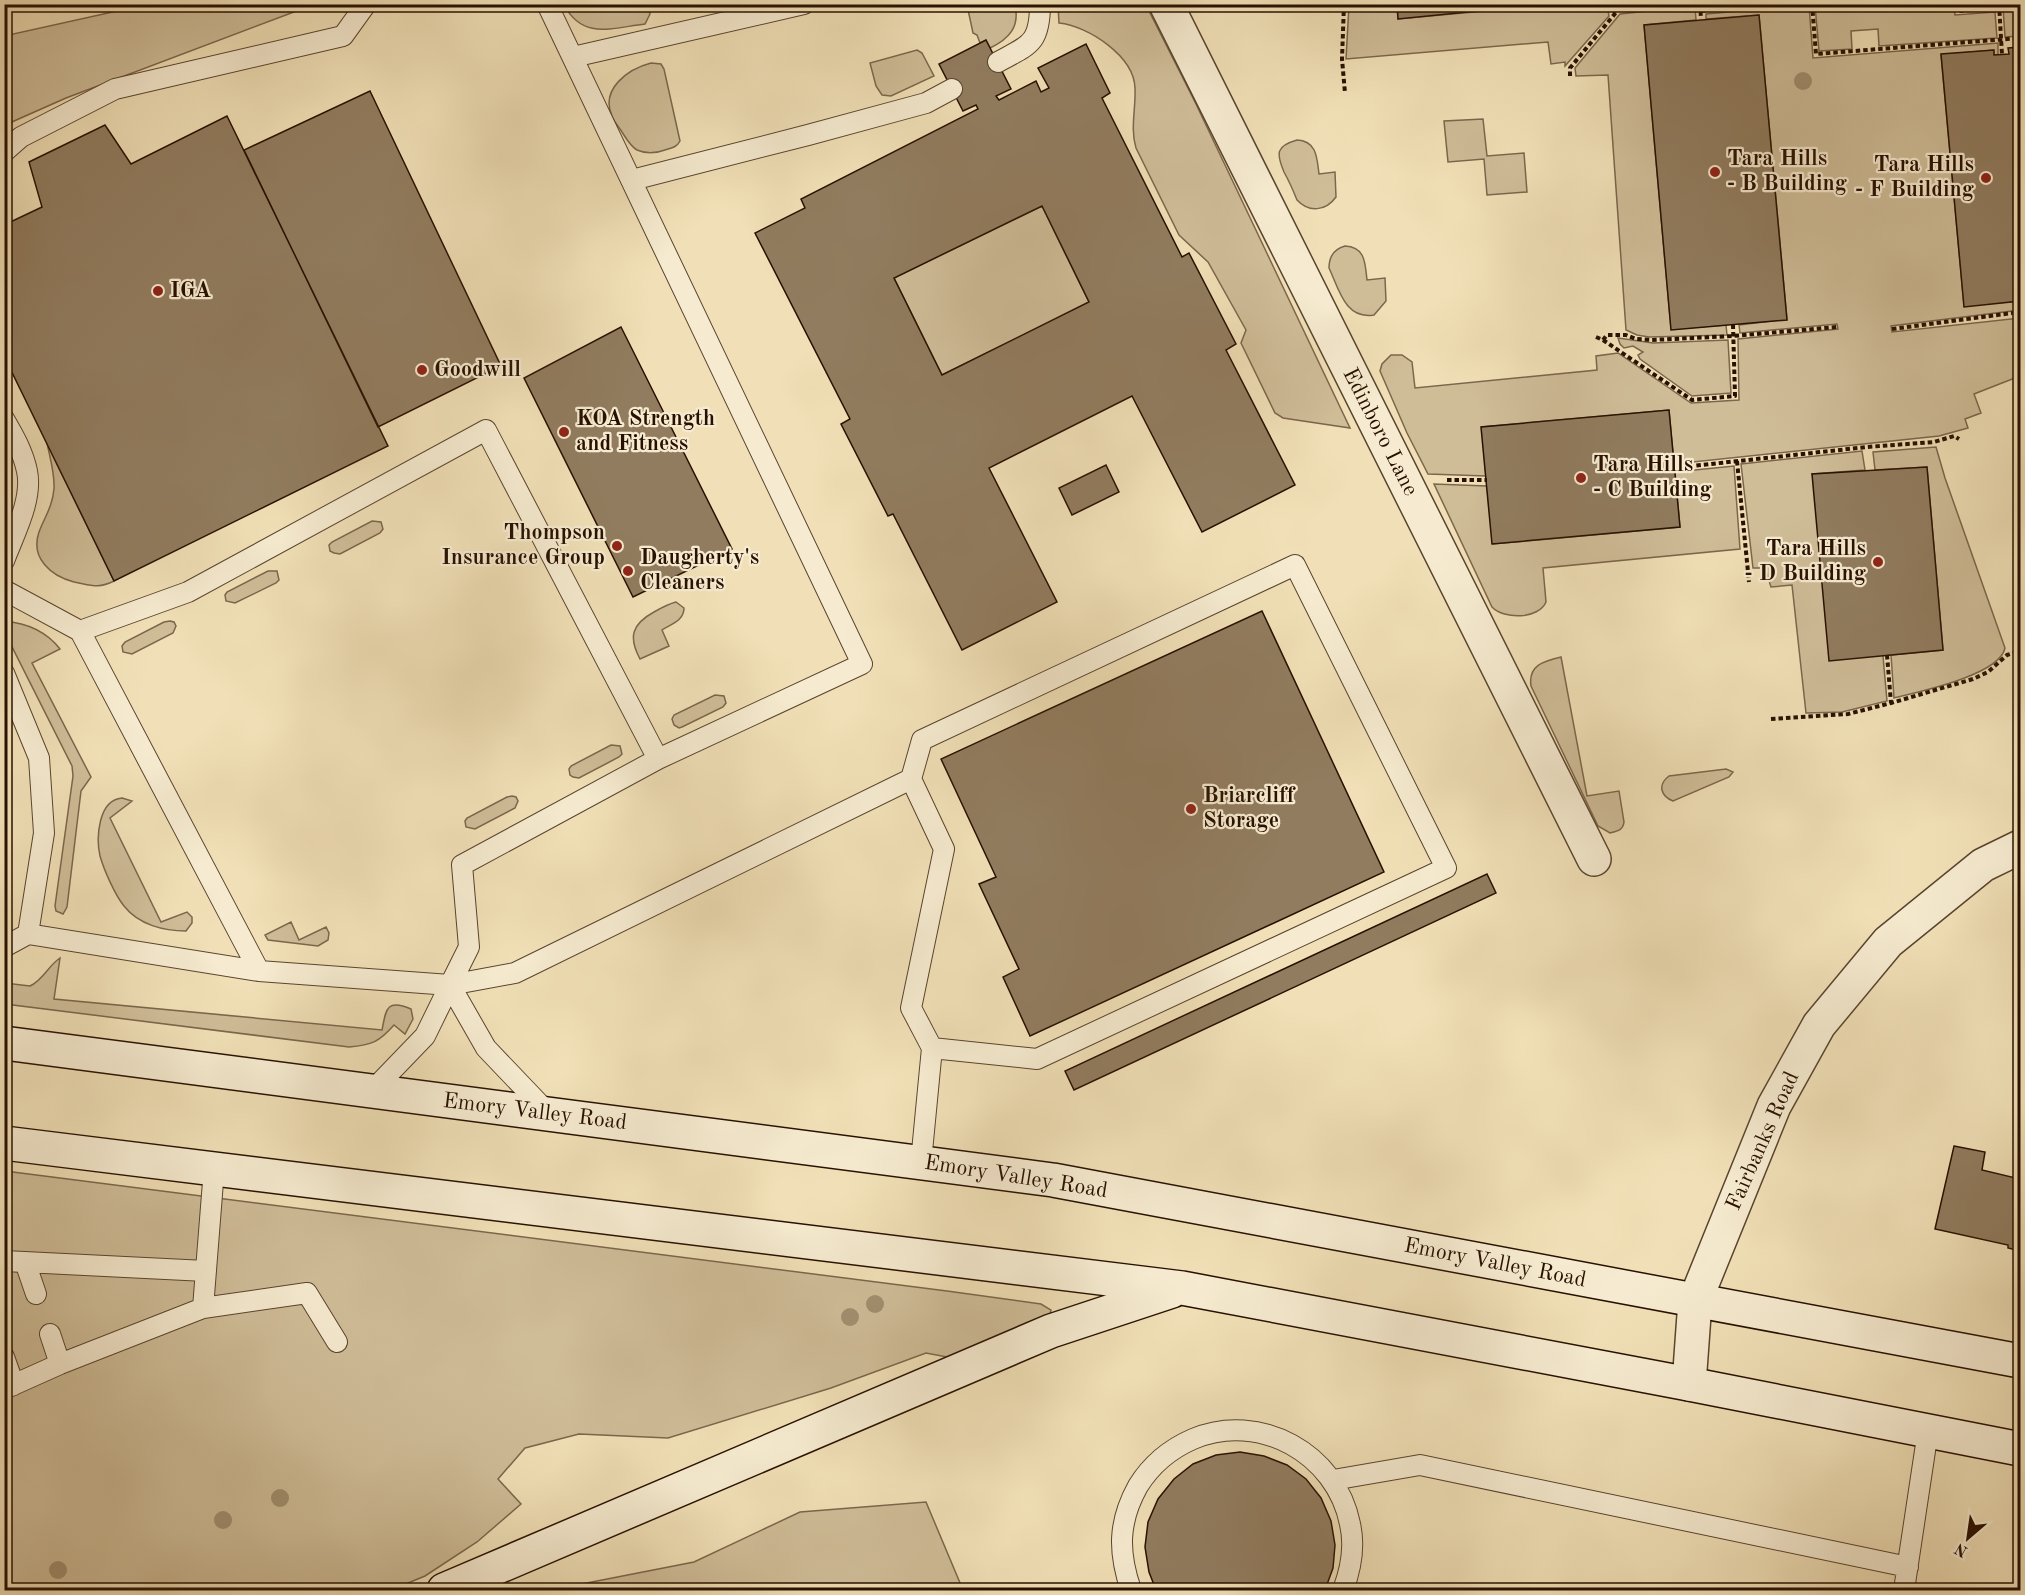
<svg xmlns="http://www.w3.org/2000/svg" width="2025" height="1595" font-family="'Old Standard TT',serif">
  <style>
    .green { fill: #cfbd98; stroke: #7c664c; stroke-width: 1.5 }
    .building { fill: #917c5f; stroke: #281000; stroke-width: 1.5; fill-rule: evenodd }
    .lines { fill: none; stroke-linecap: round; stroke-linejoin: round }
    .lane-casing { stroke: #5a442e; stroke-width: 22 }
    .street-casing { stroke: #5a442e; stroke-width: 36 }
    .secondary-casing { stroke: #281000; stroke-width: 36 }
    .path { stroke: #281000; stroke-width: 4; stroke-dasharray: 4.5 3; stroke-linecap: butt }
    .lane { stroke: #f6ebd0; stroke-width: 20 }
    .street { stroke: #f6ebd0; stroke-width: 33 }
    .secondary { stroke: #f6ebd0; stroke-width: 33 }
    .tree { fill: #a28f70 }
    .poi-dot { fill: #8f2418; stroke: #f6ebd0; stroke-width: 2 }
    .labels { text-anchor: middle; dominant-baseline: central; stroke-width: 4.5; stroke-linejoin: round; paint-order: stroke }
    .poi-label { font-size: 22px; font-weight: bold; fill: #281000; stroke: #f6ebd0; text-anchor: start }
    .street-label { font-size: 22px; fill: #281000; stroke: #f6ebd0 }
  </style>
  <rect width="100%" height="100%" fill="#f1e0b7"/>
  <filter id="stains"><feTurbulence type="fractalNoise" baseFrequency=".00333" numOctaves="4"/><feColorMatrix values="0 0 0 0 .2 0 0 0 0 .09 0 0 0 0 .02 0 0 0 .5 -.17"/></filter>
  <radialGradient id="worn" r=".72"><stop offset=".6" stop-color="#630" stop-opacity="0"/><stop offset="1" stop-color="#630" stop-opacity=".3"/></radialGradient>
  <path class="green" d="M144,5H309L307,7L66,98L5,125L4,36Z
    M564,5H648L650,14L645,24C611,28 583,40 564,5Z
    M967,5H1015C1020,27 1009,39 990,48L986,40L980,43L977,35L973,33Z
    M1058,5H1146L1196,104L1350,428L1283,418L1275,413L1241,343L1246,330L1208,262L1179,235L1136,148C1130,129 1136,108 1135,88C1134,56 1088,26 1059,23Z
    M1349,5H1397L1398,19L1550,5H1607L1609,16L1565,66V62L1551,64L1548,42L1346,59Z
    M1809,5L1813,58L1998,43V55H1994L1993,50L1941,55L1964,306L2020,301V310L1891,326L1892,332L2020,318V376L1974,394L1981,413L1965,419L1968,428L1939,436L1674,464L1669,410L1482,427L1486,476L1428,474L1407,433L1380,371L1382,364L1391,355H1402L1412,362L1415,388L1597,370L1596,356L1618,353L1691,403L1739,400L1738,339L1838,329L1837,324L1740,333L1739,325L1787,319L1759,15L1706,19V14Z
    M1815,5H1954L1955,15L1995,12L1997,38L1879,46L1878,29L1851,31L1852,49L1819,51Z
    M1695,6L1696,20L1644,25L1671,329L1726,325L1727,335L1649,337L1637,335L1626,330L1608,75L1576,76L1575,68L1620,14Z
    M2003,7H2020V36L2005,37Z
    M917,50L922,53L934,76L891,96L882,95L876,86L870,63Z
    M651,63L661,64L664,69L680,141C677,147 672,148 665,150C657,153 646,154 637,150C630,146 626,138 622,132C619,127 614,122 612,116C600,89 628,69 651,63Z
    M1483,119L1487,156L1524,153L1527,192L1487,195L1484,159L1448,162L1444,121Z
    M1297,140C1317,141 1317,158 1319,174L1335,172L1336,197C1326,211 1309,213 1297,200C1293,190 1289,181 1284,172C1276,153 1276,146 1297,140Z
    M1042,206L1089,302L942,375L894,278Z
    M1345,246C1366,247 1365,264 1367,280L1385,278L1386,301L1374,315C1345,320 1339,289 1329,268C1329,256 1334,249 1345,246Z
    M1618,338L1653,343L1728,340L1731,393L1692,396L1640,359L1638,355L1643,352L1633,346L1624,348L1620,344Z
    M47,443L114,581C98,589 91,585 74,582C51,576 30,558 39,532C45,516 52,508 54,489C55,474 50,458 47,443Z
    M1936,447L1945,478L2005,648C2000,675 1918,692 1894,698L1891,655L1943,650L1927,467L1875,470L1873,452Z
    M1862,451L1865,470L1812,474L1883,656L1887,701L1842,712L1806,713L1792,585L1771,587L1765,568H1753L1741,464Z
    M1734,466L1740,549L1543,568L1546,602C1539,619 1504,620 1492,607L1434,484L1487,486L1493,544L1680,527L1675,472Z
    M372,521L381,522L383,529L380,533L340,554L334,553L330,551L329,545L332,542Z
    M268,571H277L279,580L276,583L235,603L226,601L225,595L227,592Z
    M676,602L684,608C684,621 671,624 662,630L669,646L640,659C628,637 632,624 654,612C661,608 668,604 676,602Z
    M4,621C27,623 46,631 60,649L32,663L91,777L81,791L67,907L63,914L56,911L55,906L73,776L72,766L9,641L5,640Z
    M170,621L174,622L176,626L173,633L132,654L123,652L122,646L125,642L164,622Z
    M1561,657L1587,796L1619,791L1624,822C1623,830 1618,831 1610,833L1598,826L1531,686C1528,665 1544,661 1561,657Z
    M715,695L724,696L726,703L723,707L682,727L679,728L674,725L672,719L674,715Z
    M611,745L620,746L622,754L619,757L579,778L573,777L570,775L569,769L571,766Z
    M1726,769L1733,772L1729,777L1673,801C1661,796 1657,785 1669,776Z
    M512,796L516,797L518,801L515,808L475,829L466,827L465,821L467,818L507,797Z
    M122,798L132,801L110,818L161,922L187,912L192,917V923L186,931C164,931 139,925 124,906C115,895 104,870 100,856C96,838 98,800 122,798Z
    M291,922L299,940L326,927L329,933L328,940L318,946L268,940L265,935Z
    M60,958L54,999L382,1030C386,1010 386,998 411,1009L413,1019L405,1034L394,1025C379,1042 372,1045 349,1047L5,1004V983L30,986C43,980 48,966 60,958Z
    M5,1171L947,1291L1041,1304L1051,1310L1050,1314L1035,1323L947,1357L926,1353L831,1388L668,1438L579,1434L525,1448L498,1479L521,1504L477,1542L425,1576L391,1590H5Z
    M926,1502L963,1590H551L694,1562L800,1512Z"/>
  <path class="building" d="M1397,4H1550L1398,19Z
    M1759,15L1787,320L1671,330L1644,25Z
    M986,40L1011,89L996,96L999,100L1036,81L1041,92L1049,88L1038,68L1086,44L1110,93L1102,98L1182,257L1189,253L1236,344L1226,350L1295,485L1202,532L1132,396L989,468L1057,602L962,650L893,514L888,516L841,424L850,419L755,233L805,208L801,199L978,109L976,105L963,111L939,64ZM1042,206L1089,302L942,375L894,278Z
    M2020,47V301L1964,307L1941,54L1994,50V55L2009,54L2008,48Z
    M370,91L501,366L378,427L244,150Z
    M227,116L388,446L114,581L4,356V225L42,207L29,162L105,125L131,164Z
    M621,327L732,549L633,597L524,378Z
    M1669,410L1680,527L1492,544L1481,427Z
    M1106,465L1119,492L1072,515L1059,488Z
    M1927,467L1943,650L1829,661L1812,474Z
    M1262,611L1384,872L1030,1036L1003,977L1019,969L979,884L996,877L941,759Z
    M1487,874L1496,893L1074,1090L1065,1071Z
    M1954,1146L1985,1152L1982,1170L2020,1179V1251L2008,1248V1245L1935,1229Z
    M1240,1452L1264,1456L1287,1465L1306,1479L1321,1498L1331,1521L1335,1545L1333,1568L1325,1590H1156L1149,1572L1145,1547L1148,1522L1158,1499L1174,1479L1193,1464L1216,1455Z"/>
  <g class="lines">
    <g class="lane-casing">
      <path id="lane" d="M573,57L804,4
        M998,62C1029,45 1040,44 1040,4
        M4,152L21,137L115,89L343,36L366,4
        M632,180L808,135L926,103L952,89
        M4,419C14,436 23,452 27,471C33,500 14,534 4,561
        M4,590L80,631L259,971L450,985L469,947L462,865L658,759L862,664L547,4
        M80,631L188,592L486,430L658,759
        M4,673L39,758L44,833L28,934
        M911,779L922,740L1295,565L1446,868L1037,1059L932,1048
        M4,947L28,934L259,971
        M450,985L515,973L911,779L944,849L911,1008L932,1048L921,1162
        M450,985L486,1048L548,1113
        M372,1091L425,1036L450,985
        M4,1261L206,1271
        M25,1262L36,1294
        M203,1308L307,1293L337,1342
        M50,1334L60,1364
        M4,1357L14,1385
        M4,1389L60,1364L203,1308L214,1169
        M1333,1480L1420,1465L1908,1567
        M1131,1590C1118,1552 1118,1522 1138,1486C1151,1465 1170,1449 1193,1439C1259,1411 1336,1453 1350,1524C1355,1546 1351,1569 1343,1590
        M1904,1590L1928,1431"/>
    </g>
    <g class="street-casing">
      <path id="street" d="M1166,4L1594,859
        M1689,1384L1695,1301L1774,1106L1819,1025L1888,942L1983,865L2020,847"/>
    </g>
    <g class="secondary-casing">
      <path id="secondary" d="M4,1043L1053,1180L2020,1361
        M4,1143L1182,1288L1689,1384L2020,1449
        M444,1590L1051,1331L1172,1291"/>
    </g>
    <path class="path" d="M1344,4L1342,59L1345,93
      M1611,4L1615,13
      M1700,4L1701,19
      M1812,4L1816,54L2020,38
      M1958,4L1959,11L2020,6
      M1999,4L2002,55
      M1701,11L1784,4
      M1570,76V68L1618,10L1677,4
      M1892,329L2020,312
      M1596,337L1603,340L1607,335H1626L1636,339L1652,340L1733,336L1837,327
      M1603,340L1692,400L1735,396L1733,325
      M1737,461L1749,582
      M1674,468L1867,447L1934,442L1954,436L1959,439
      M1447,480H1487
      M1887,655L1891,703
      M1771,719L1848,714L1891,703L1973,679L1988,672L2007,655L2020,651"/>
    <use href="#lane" class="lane"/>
    <use href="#street" class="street"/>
    <use href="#secondary" class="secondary"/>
  </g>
  <g class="tree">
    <circle cx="1803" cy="81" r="9"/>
    <circle cx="875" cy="1304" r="9"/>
    <circle cx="850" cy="1317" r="9"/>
    <circle cx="280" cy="1498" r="9"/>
    <circle cx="223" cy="1520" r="9"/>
    <circle cx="58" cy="1570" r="9"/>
  </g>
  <g class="poi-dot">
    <circle cx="1715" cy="172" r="6"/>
    <circle cx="1986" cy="178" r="6"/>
    <circle cx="158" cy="291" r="6"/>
    <circle cx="422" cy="370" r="6"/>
    <circle cx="564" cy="432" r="6"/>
    <circle cx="1581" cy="478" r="6"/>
    <circle cx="617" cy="546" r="6"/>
    <circle cx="1878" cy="562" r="6"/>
    <circle cx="628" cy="571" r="6"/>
    <circle cx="1191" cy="809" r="6"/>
  </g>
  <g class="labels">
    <g class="poi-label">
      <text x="1727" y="159">Tara Hills<tspan x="1727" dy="25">- B Building</tspan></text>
      <text x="1974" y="165" text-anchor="end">Tara Hills<tspan x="1974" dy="25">- F Building</tspan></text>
      <text x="170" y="291">IGA</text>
      <text x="434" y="370">Goodwill</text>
      <text x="576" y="419">KOA Strength<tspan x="576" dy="25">and Fitness</tspan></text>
      <text x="1593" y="465">Tara Hills<tspan x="1593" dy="25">- C Building</tspan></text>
      <text x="605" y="533" text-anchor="end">Thompson<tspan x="605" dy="25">Insurance Group</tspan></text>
      <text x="1866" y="549" text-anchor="end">Tara Hills<tspan x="1866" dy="25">- D Building</tspan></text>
      <text x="640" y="558">Daugherty's<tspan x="640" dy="25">Cleaners</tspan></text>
      <text x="1203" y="796">Briarcliff<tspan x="1203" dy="25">Storage</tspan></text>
    </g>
    <g class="street-label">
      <text transform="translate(1380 432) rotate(63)">Edinboro Lane</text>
      <text transform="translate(535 1112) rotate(7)">Emory Valley Road</text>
      <text transform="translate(1763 1141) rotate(-66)">Fairbanks Road</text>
      <text transform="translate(1016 1177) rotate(9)">Emory Valley Road</text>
      <text transform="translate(1495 1263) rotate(11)">Emory Valley Road</text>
    </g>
  </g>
  <rect width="2025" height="1595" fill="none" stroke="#f1e0b7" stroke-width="24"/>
  <rect x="6" y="6" width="2013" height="1583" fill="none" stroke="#281000" stroke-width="3"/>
  <rect x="12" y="12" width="2001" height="1571" fill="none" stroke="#281000" stroke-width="1.5"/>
  <g transform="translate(1968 1538) rotate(209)" stroke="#f6ebd0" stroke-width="4.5" paint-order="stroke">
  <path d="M0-4.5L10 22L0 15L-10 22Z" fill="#281000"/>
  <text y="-9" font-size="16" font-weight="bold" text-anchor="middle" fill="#281000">N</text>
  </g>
  <rect width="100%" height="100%" filter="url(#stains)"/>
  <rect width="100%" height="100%" fill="url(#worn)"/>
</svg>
